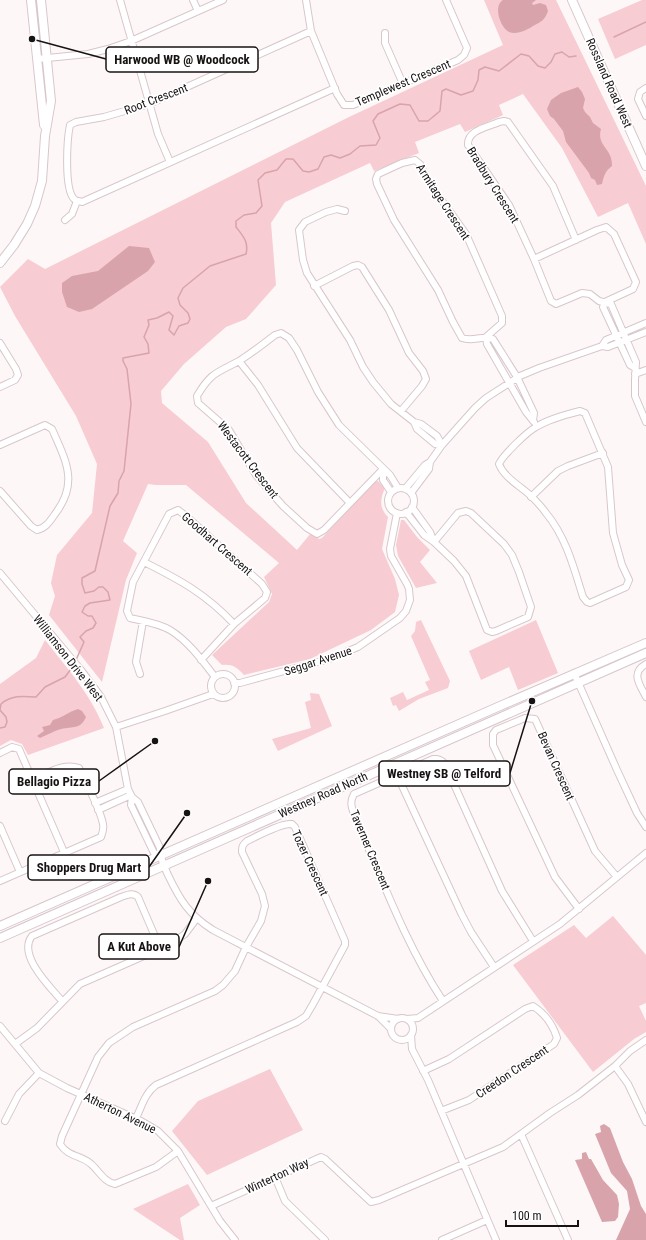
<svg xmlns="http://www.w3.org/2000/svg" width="646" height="1240" font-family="'Roboto Condensed',sans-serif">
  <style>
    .green { fill: #f7ccd2 }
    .water { fill: #d9a3ac }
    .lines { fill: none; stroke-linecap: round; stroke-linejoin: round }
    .stream { stroke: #d9a3ac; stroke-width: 1.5 }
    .minor-casing { stroke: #d8c7ca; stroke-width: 8 }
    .major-casing { stroke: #d8c7ca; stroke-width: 10 }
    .minor { stroke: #fff; stroke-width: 6 }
    .major { stroke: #fff; stroke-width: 8 }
    .labels { text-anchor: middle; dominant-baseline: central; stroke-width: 3.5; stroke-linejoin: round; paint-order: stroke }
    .street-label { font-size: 12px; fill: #181313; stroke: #fff }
    .leader { fill: none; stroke: #181313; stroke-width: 1.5 }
    .callout-dot { fill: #181313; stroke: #fff; stroke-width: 1.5 }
    .callout { fill: #fff; stroke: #181313; stroke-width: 1.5 }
    .callout-label { font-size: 13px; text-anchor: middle; font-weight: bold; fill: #181313 }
  </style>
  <rect width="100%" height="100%" fill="#fef7f8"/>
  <path class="green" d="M484,0H556L646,186V244L628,203L598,217L562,148L523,94L499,105L503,115L465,132L460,124L415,142L419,153L374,171L370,163L285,202L271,223L276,285L246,319L226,327L184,364L161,391L162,403L208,442L246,503L297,550L311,533L319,539L322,538L374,482L378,481L385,488C380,499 379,508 388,517L382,549L395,579L399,595L395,612L371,630L310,659L244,675C237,667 232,664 222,665L212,655L269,602L272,594L264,577L279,563L186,485H156L148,484L123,541L137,553L126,580L102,682L49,615L55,596L51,583L57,555L92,513L97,464L76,416L15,316L0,287L28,259L45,269L349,117L503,45Z
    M642,0H646V45L615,59L598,19Z
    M401,520H404L417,537L430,550L420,562L437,583L416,588L398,556L396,545Z
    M421,620L450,681L448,688L419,699L399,711L396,705L393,706L390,698L403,692L407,700L429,690L425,682L430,680L411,636L415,631L416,622Z
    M536,620L558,673L518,690L509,667L481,680L469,651Z
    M45,640C67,668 91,695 104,728L28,755L22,744L11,740L0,746V684L36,658Z
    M310,693L319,694L332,726L278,751L272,739L311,728L305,702L311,700Z
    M613,916L646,955V1003L639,1006L646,1021V1032L634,1039L593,1072L513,965L574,925L586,938Z
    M270,1069L303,1130L207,1175L172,1131L198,1101Z
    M188,1184L200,1205L180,1218L184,1240H180L133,1209Z"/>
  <path class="water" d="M503,0H536L532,3L533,5L540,3L546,5L548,11C545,20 541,22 533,26C527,30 517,35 509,32C500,27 493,6 503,0Z
    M578,87L582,92L585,99L583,108L585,112L590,117L593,123L601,129C596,146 613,148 612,166C605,171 604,176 602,184L597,185L595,180L591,178L589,173L566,142L563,131L554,119L550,116L547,109L551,100L561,93Z
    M129,246L149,248L155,262L148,271L92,309L79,312L67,307L62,292V283L72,276L98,271Z
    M78,709L82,711L86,717C80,730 73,726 61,729C54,731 47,735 40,738L37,736L44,731L42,727L50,725L53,720C64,717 68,712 78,709Z
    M604,1124L610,1128L623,1162L632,1179L641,1206L646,1214V1240H616L630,1209L627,1191L611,1173L595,1134L601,1132L600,1126Z
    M586,1152L589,1159H591L603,1180L617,1195L619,1204L618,1217L615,1221L602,1222L575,1160L582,1159V1153Z"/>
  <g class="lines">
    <path class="stream" d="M614,37L646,22
      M76,660L84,642L80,637L86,631L93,628L96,623L92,616H88L82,612L85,606L90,603L110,600L108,592L103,587H99L94,591L85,593L82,584V578L95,571L110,506L118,493L119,481L124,471L131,404L127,369L123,361V358L149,353L148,344L144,337L149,325L148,320L157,318L169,312L173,316L169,330L174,335L179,326L188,323L190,319L188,313L180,305L178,298L183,288L210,266L246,254C249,242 243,236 236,227V221L244,215L256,213L262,206L258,180L265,173L277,170L286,159H293L303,171L309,172L318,169L324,157L331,155L340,158L350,154L360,146L376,145L380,138L373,121L378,114L400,104L410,105L419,121H428L440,111L442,91L446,89L461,95L473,91L478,80L479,70L485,67L499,71L521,54L529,56L538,66L545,68L551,62L555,54L562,52L569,57L576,56
      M0,728L5,727L7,722L6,717L0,710L1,704C11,695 23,696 36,697L45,687L65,677L74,665"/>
    <g class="minor-casing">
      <path id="minor" d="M120,0L158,134L170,162
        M193,0L198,11
        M306,0L311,31L337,94L344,105H353L458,60L464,55L467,48L446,0
        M311,31L149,104L104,117L76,122L70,125C67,139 64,189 74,199C76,201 79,201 82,202L335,88
        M385,33V43L403,84
        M37,59L88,54L108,49L131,41L223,0
        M646,88L640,92L638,99L646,116
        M345,211L337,209L326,212L305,222L299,230L303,260L307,273L350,340L363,367L373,382L391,404L414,422L417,429L435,444L442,445
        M65,220L72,214L77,201
        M576,240L553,186L508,122L504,121L499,122C488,127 467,130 468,145L509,205L534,259L551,301L556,304L582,293L590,294L599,301L611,304L636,362L635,380V396L646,422
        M534,259L597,230L606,227L614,234L636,282L633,289L605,302
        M314,286L353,266L358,265L362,267L389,310L409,353L423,371L426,379L422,386L401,411
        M605,302L603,307L630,365L635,368
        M486,337L502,323V316L466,234L428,181L420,164L415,160L402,163L378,174L376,179L377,184L394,220L438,290L453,322L462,338C474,342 481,335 493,339L517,377L534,413L533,420
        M486,337L487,344L526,412L534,422
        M0,343L16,369L18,375L15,380L0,387
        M602,346L606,340L646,323
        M239,361L258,385L297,448L350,503
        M635,374L646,370
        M580,411L585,413L588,420L608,467L613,533L622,565L629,580L626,587L590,603L587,602L583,597C574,568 566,537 546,513C542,507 537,502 532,497C522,487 504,478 499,464C503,455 527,432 536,427C547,420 568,414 580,411Z
        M414,422L421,424L437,436L442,445
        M0,445L45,425L52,429C66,461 79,483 55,514C50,521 46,528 37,530L31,526L0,491
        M383,469L324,530L317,534L307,528L283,506L268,489L256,475L229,430L198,403L197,396C211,372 217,373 239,361C252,353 263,344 275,335L281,333L289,338L297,350L318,392L339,425L390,475L398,488
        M383,469V480L391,492
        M388 501a13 13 0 1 1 26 0a13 13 0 1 1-26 0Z
        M405,489L425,465L430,462
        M411,493L429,469L430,462L442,445L475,408L486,398L520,376L539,368L602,346L608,347L646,332
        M531,497L558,471L568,466L603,453
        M412,507L430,532L434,542
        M406,512L424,535L434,542L454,561L466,576L487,630L492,632L496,631L528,617L531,607L519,572L512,555L504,544L471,513L466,511L458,513L434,542
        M144,562C180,580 206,594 234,624
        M0,573L81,670L101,697L116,727L128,789L132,797L138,802L160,848C160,858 164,866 168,875C180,900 189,915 213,930L378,1016L390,1028
        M201,660L234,624L265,598L267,592L262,584L186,516L178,510L169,514L133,582L127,611L130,618C143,621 158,623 170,630C188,641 202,660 215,677
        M646,664C630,673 640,685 646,697
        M574,673L617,770L637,813L646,827
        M140,674L136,662L143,621
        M211 686a12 12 0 1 1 24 0a12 12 0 1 1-24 0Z
        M234,683H240L329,659L358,647L400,618L406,611L410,600L409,589L407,584L391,556L390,549L397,513
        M116,727L165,711L213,694
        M0,753L12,747L19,749L64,852
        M397,775L462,915L471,932L494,967
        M132,797L131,805L154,853L160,856
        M95,803L128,789
        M98,810L131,795
        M0,826L20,872
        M0,881L101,837C103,832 104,829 103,824C100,808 86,783 79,768C63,762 47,774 32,780
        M579,909L555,877L493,745V734L496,730L525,718L535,719L595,851L617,877
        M62,1001C50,987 17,955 32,936L121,897C127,895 133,892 138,897L160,948
        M443,1001C406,945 382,879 355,817C352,808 349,803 354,794L433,759C442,758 445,763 448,771L502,891L533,941
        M378,1016L398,1019
        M391 1029a11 11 0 1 1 22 0a11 11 0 1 1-22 0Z
        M407,1019L418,1018L560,924L646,853
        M0,1026L39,1073L67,1088L141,1121L158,1131L178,1151L220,1221L235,1240
        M411,1035L412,1049L428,1080L496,1240
        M15,1044L37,1028L80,984L171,944L185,934L197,918
        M615,1066L628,1084L646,1122
        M423,1071L449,1059L525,1009L533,1006C544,1013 553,1025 557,1038L554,1044L469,1100L441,1111
        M136,1118C142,1106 145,1093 156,1085L297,1022L306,1016L313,1004L345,945V941L295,827L292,824C280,823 258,836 247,841C242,845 242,847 242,852L262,894L265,906L261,921L246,947L235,971L223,985L215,991L133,1027L109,1043L98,1057L62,1136L60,1144C68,1157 81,1155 91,1164C99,1171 104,1182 115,1184L156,1167L178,1151
        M5,1121L19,1094L39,1073
        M521,1134L568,1240
        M275,1177L285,1201L325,1240
        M211,1206L321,1157L325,1159L371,1202L379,1200L503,1147L550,1113L578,1095L615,1066L630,1051L646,1040
        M442,1240L487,1220"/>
    </g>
    <g class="major-casing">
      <path id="major" d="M31,0L44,125
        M572,0L646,166
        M0,263L14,245L27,224L35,206L42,181L45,136L51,101L41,0
        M0,926L500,706L646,643
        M0,938L646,653"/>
    </g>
    <use href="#minor" class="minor"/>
    <use href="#major" class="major"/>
  </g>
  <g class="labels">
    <g class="street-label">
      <text transform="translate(403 83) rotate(-23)">Templewest Crescent</text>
      <text transform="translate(609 83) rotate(66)">Rossland Road West</text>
      <text transform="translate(156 99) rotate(-21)">Root Crescent</text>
      <text transform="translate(493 185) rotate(58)">Bradbury Crescent</text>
      <text transform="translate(443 202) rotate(57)">Armitage Crescent</text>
      <text transform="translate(248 460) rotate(53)">Westacott Crescent</text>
      <text transform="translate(217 544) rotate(41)">Goodhart Crescent</text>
      <text transform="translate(68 658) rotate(52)">Williamson Drive West</text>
      <text transform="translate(318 661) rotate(-18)">Seggar Avenue</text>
      <text transform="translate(556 766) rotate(66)">Bevan Crescent</text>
      <text transform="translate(323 795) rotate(-24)">Westney Road North</text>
      <text transform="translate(370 850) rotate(67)">Taverner Crescent</text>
      <text transform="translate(310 863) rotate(65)">Tozer Crescent</text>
      <text transform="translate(512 1072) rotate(-34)">Creedon Crescent</text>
      <text transform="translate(120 1113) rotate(26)">Atherton Avenue</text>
      <text transform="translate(277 1176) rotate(-25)">Winterton Way</text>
    </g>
  </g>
  <path class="leader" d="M32 39L106 59M532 701L510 773M155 741L99 781M187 813L149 867M208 881L179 947"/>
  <g class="callout-dot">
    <circle cx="32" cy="39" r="4"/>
    <circle cx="532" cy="701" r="4"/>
    <circle cx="155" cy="741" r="4"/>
    <circle cx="187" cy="813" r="4"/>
    <circle cx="208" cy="881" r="4"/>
  </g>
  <g class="callout">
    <rect x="106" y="47" width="152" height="25" rx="4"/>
    <rect x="379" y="761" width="131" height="25" rx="4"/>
    <rect x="9" y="769" width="90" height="25" rx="4"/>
    <rect x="28" y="855" width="121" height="25" rx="4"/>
    <rect x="99" y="934" width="80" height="25" rx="4"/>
  </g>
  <g class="callout-label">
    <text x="182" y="64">Harwood WB @ Woodcock</text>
    <text x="444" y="778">Westney SB @ Telford</text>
    <text x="54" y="786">Bellagio Pizza</text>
    <text x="89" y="872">Shoppers Drug Mart</text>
    <text x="139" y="951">A Kut Above</text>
  </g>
  <path d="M506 1220v6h72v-6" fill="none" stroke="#181313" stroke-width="2"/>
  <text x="512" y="1220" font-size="12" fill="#181313" stroke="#ffffff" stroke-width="3" paint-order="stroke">100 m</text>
</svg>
